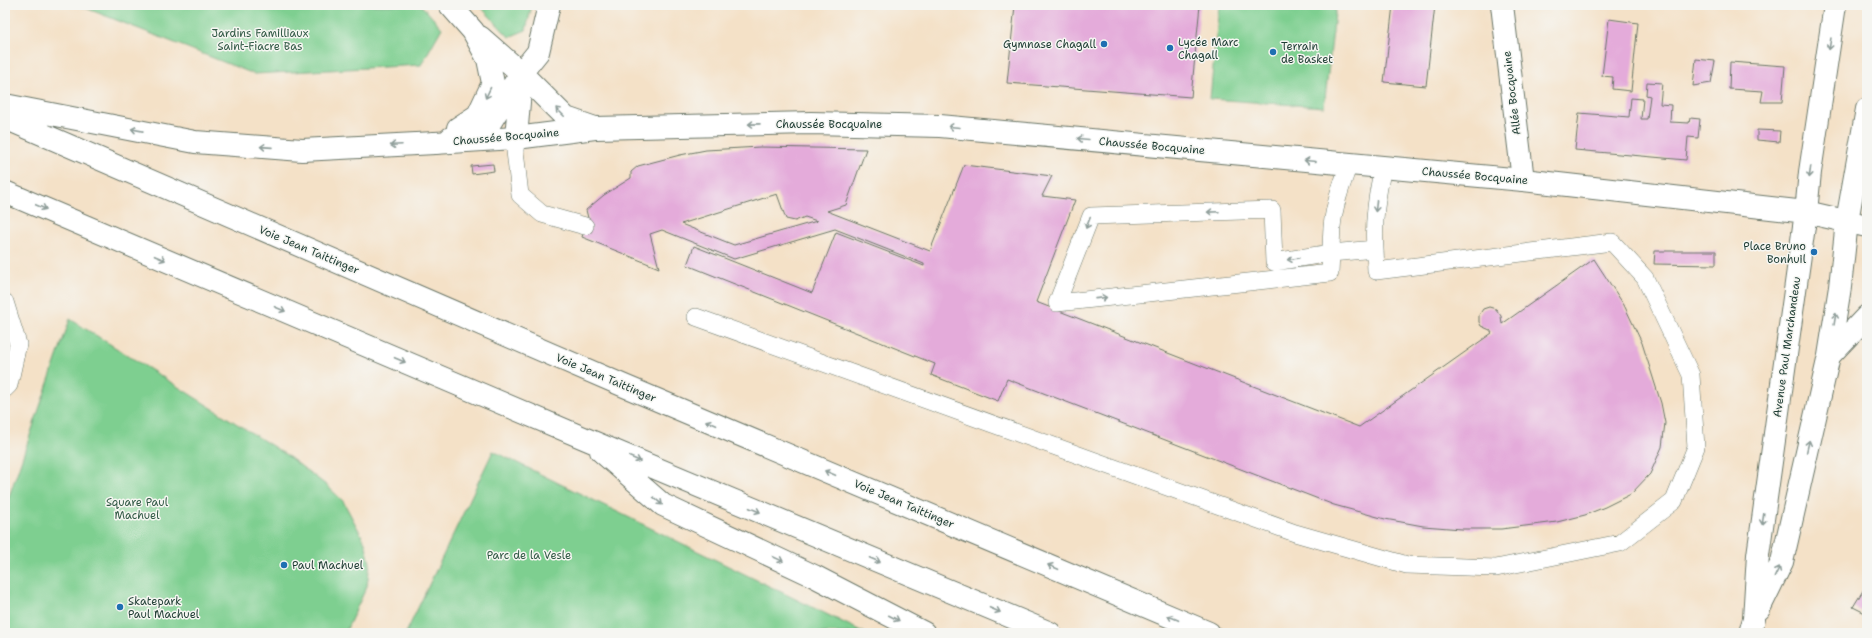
<svg xmlns="http://www.w3.org/2000/svg" width="1872" height="638" font-family="'Shantell Sans',sans-serif">
  <style>
    .green { fill: #7ecf90; stroke: #4e8662 }
    .building { fill: #e4abda; fill-rule: evenodd }
    .lines { fill: none; stroke-linecap: round; stroke-linejoin: round }
    .lane-casing { stroke: #6a7667; stroke-width: 18 }
    .street-casing { stroke: #6a7667; stroke-width: 24 }
    .secondary-casing { stroke: #6a7667; stroke-width: 24 }
    .highway-casing { stroke: #6a7667; stroke-width: 24 }
    .lane { stroke: #fff; stroke-width: 17 }
    .street { stroke: #fff; stroke-width: 22 }
    .secondary { stroke: #fff; stroke-width: 22 }
    .highway { stroke: #fff; stroke-width: 22 }
    .oneway { stroke: #8f9e9a }
    .poi-dot { fill: #1f6fb2; stroke: #f6f6f2; stroke-width: 1.5 }
    .labels { text-anchor: middle; dominant-baseline: central; stroke-width: 3; stroke-linejoin: round; paint-order: stroke }
    .park-label { font-size: 11px; fill: #325a46; stroke: #f6f6f2 }
    .poi-label { font-size: 11px; fill: #1f3d34; stroke: #f6f6f2; text-anchor: start }
    .street-label { font-size: 11px; fill: #1f3d34; stroke: #f6f6f2 }
  </style>
  <rect width="100%" height="100%" fill="#f6f6f2"/>
  <filter id="ink" filterUnits="userSpaceOnUse"><feTurbulence type="fractalNoise" baseFrequency=".025" numOctaves="2"/><feDisplacementMap in="SourceGraphic" scale="8" xChannelSelector="R" yChannelSelector="G"/><feConvolveMatrix kernelMatrix="1 2 1 2 8 2 1 2 1" color-interpolation-filters="sRGB"/></filter>
  <filter id="wash" filterUnits="userSpaceOnUse"><feTurbulence type="fractalNoise" baseFrequency=".012" numOctaves="4" result="noise"/><feDisplacementMap in="SourceGraphic" scale="16" xChannelSelector="R" yChannelSelector="G"/><feGaussianBlur stdDeviation="0.9" result="paint"/><feColorMatrix in="noise" values="0 0 0 0 0 0 0 0 0 0 0 0 0 0 0 0 0 1.4 0 .05"/><feComposite in="paint" operator="in"/></filter>
  <g filter="url(#wash)">
    <rect width="100%" height="100%" fill="#f4e1c7"/>
    <path class="green" d="M78,5H421L442,28L421,65L254,74Z
      M479,5H532L526,30L509,37Z
      M1219,5H1336L1324,107L1210,99Z
      M70,319L285,454L326,485L343,501L365,542L370,563L367,586L345,633H5V508Z
      M493,451L865,633H406Z"/>
    <g id="blocks">
      <path class="building" d="M1015,5H1200L1191,97L1007,83Z
        M1393,5H1435L1426,86L1384,82Z
        M1609,19L1638,23L1631,91L1612,89L1613,77L1602,76Z
        M1696,59L1715,61L1711,83L1693,86Z
        M1730,62L1785,66L1782,102H1761L1763,91L1729,89Z
        M1647,82L1662,83L1660,104L1671,105L1670,122L1689,123L1690,118L1700,119L1698,138L1688,137L1686,160L1575,150L1579,113L1629,117L1631,98L1643,99L1641,119H1647L1650,96L1646,95Z
        M1757,130L1780,131L1779,142L1757,140Z
        M760,147L866,149L846,205L827,211L930,251L964,165L1052,176L1042,196L1075,200L1036,302L1359,427L1492,333L1490,330L1481,326L1479,322V315L1483,309L1489,307L1496,309L1501,316L1502,324L1594,259L1624,305L1642,343L1661,403L1665,423L1662,447L1650,474L1631,494L1605,507L1585,515L1557,522L1501,529H1462L1423,526L1385,519L1334,505L1007,379L998,401L931,375L935,364L687,265L694,246L812,293L836,232L924,266V264L835,229L734,259L662,230L650,234L659,268L582,237L588,218L586,210L604,195L631,178V172L638,166L680,155L706,150ZM777,194L786,219L795,221L805,217L817,221L734,245L681,224Z
        M493,164L494,171L472,174L471,166Z
        M1655,251H1716V265L1654,264Z
        M1867,584V614L1853,607Z"/>
    </g>
  </g>
  <g filter="url(#ink)">
    <use href="#blocks" fill-opacity="0" stroke="#6a7667" stroke-width="1"/>
    <g class="lines">
      <g class="lane-casing">
        <path id="lane" d="M516,138L515,151L520,195L542,214L585,226
          M1349,164C1342,184 1334,205 1332,227C1331,242 1331,257 1330,273L1057,303L1091,216L1272,210L1274,262L1331,253L1375,249C1373,220 1377,195 1383,167
          M5,302L18,344L9,385L5,389
          M696,317L1295,533L1407,565L1496,568L1620,543L1674,501L1696,447L1691,375L1645,278L1612,242L1376,271L1375,249"/>
      </g>
      <g class="street-casing">
        <path id="street" d="M450,5L473,31L488,59L493,83L478,115L458,128
          M1502,5L1523,180
          M480,37L521,73L566,118L595,128
          M451,138L488,126L521,73L538,52L549,5
          M516,138L521,78
          M1806,212L1810,172L1835,5
          M1847,221L1867,109"/>
      </g>
      <g class="secondary-casing">
        <path id="secondary" d="M435,143L516,138L595,128L811,123L940,126L1523,180L1806,212L1867,226
          M1829,356L1867,316
          M1759,609L1782,562L1829,356L1840,287L1847,221
          M1750,633L1754,619L1758,555L1806,212"/>
      </g>
      <g class="highway-casing">
        <path id="highway" d="M5,105L195,142L302,150L435,143
          M5,118L622,385L1209,633
          M5,192L586,439L1050,633
          M601,451L663,505L814,576L924,633"/>
      </g>
      <use href="#lane" class="lane"/>
      <use href="#street" class="street"/>
      <use href="#secondary" class="secondary"/>
      <use href="#highway" class="highway"/>
    </g>
    <defs><path id="oneway-shaft" d="M-6 0H5M1.5-3L5.5 0L1.5 3" fill="none" stroke-width="1.6" stroke-linecap="round" stroke-linejoin="round"/></defs>
    <g class="oneway">
      <use href="#oneway-shaft" transform="translate(1830 44) rotate(99)"/>
      <use href="#oneway-shaft" transform="translate(488 93) rotate(115)"/>
      <use href="#oneway-shaft" transform="translate(560 112) rotate(-135)"/>
      <use href="#oneway-shaft" transform="translate(754 124) rotate(179)"/>
      <use href="#oneway-shaft" transform="translate(954 127) rotate(-175)"/>
      <use href="#oneway-shaft" transform="translate(137 130) rotate(-169)"/>
      <use href="#oneway-shaft" transform="translate(1083 139) rotate(-175)"/>
      <use href="#oneway-shaft" transform="translate(396 145) rotate(177)"/>
      <use href="#oneway-shaft" transform="translate(266 147) rotate(-176)"/>
      <use href="#oneway-shaft" transform="translate(1310 161) rotate(-175)"/>
      <use href="#oneway-shaft" transform="translate(1810 172) rotate(97)"/>
      <use href="#oneway-shaft" transform="translate(1376 206) rotate(96)"/>
      <use href="#oneway-shaft" transform="translate(41 207) rotate(23)"/>
      <use href="#oneway-shaft" transform="translate(1213 212) rotate(178)"/>
      <use href="#oneway-shaft" transform="translate(1088 223) rotate(112)"/>
      <use href="#oneway-shaft" transform="translate(160 258) rotate(23)"/>
      <use href="#oneway-shaft" transform="translate(1293 259) rotate(171)"/>
      <use href="#oneway-shaft" transform="translate(1101 298) rotate(-6)"/>
      <use href="#oneway-shaft" transform="translate(280 309) rotate(23)"/>
      <use href="#oneway-shaft" transform="translate(1835 319) rotate(-81)"/>
      <use href="#oneway-shaft" transform="translate(400 360) rotate(23)"/>
      <use href="#oneway-shaft" transform="translate(711 423) rotate(-157)"/>
      <use href="#oneway-shaft" transform="translate(1808 446) rotate(-77)"/>
      <use href="#oneway-shaft" transform="translate(635 459) rotate(23)"/>
      <use href="#oneway-shaft" transform="translate(830 473) rotate(-157)"/>
      <use href="#oneway-shaft" transform="translate(658 501) rotate(41)"/>
      <use href="#oneway-shaft" transform="translate(755 510) rotate(23)"/>
      <use href="#oneway-shaft" transform="translate(1763 519) rotate(98)"/>
      <use href="#oneway-shaft" transform="translate(778 559) rotate(25)"/>
      <use href="#oneway-shaft" transform="translate(875 560) rotate(23)"/>
      <use href="#oneway-shaft" transform="translate(1053 567) rotate(-157)"/>
      <use href="#oneway-shaft" transform="translate(1777 572) rotate(-64)"/>
      <use href="#oneway-shaft" transform="translate(995 610) rotate(23)"/>
      <use href="#oneway-shaft" transform="translate(894 618) rotate(27)"/>
      <use href="#oneway-shaft" transform="translate(1173 618) rotate(-157)"/>
    </g>
  </g>
  <g class="poi-dot">
    <circle cx="1104" cy="44" r="4"/>
    <circle cx="1170" cy="48" r="4"/>
    <circle cx="1273" cy="52" r="4"/>
    <circle cx="1814" cy="252" r="4"/>
    <circle cx="284" cy="565" r="4"/>
    <circle cx="120" cy="607" r="4"/>
  </g>
  <g class="labels">
    <g class="park-label">
      <text x="260" y="33">Jardins Familliaux<tspan x="260" dy="13">Saint-Fiacre Bas</tspan></text>
      <text x="137" y="502">Square Paul<tspan x="137" dy="13">Machuel</tspan></text>
      <text x="529" y="555">Parc de la Vesle</text>
    </g>
    <g class="poi-label">
      <text x="1178" y="42">Lycée Marc<tspan x="1178" dy="13">Chagall</tspan></text>
      <text x="1096" y="44" text-anchor="end">Gymnase Chagall</text>
      <text x="1281" y="46">Terrain<tspan x="1281" dy="13">de Basket</tspan></text>
      <text x="1806" y="246" text-anchor="end">Place Bruno<tspan x="1806" dy="13">Bonhuil</tspan></text>
      <text x="292" y="565">Paul Machuel</text>
      <text x="128" y="601">Skatepark<tspan x="128" dy="13">Paul Machuel</tspan></text>
    </g>
    <g class="street-label">
      <text transform="translate(1512 93) rotate(-97)">Allée Bocquaine</text>
      <text x="829" y="124">Chaussée Bocquaine</text>
      <text transform="translate(506 137) rotate(-5)">Chaussée Bocquaine</text>
      <text transform="translate(1152 146) rotate(5)">Chaussée Bocquaine</text>
      <text transform="translate(1475 176) rotate(5)">Chaussée Bocquaine</text>
      <text transform="translate(309 250) rotate(23)">Voie Jean Taittinger</text>
      <text transform="translate(1787 347) rotate(-82)">Avenue Paul Marchandeau</text>
      <text transform="translate(606 378) rotate(23)">Voie Jean Taittinger</text>
      <text transform="translate(904 504) rotate(23)">Voie Jean Taittinger</text>
    </g>
  </g>
  <rect width="1872" height="638" fill="none" stroke="#f6f6f2" stroke-width="20"/>
</svg>
